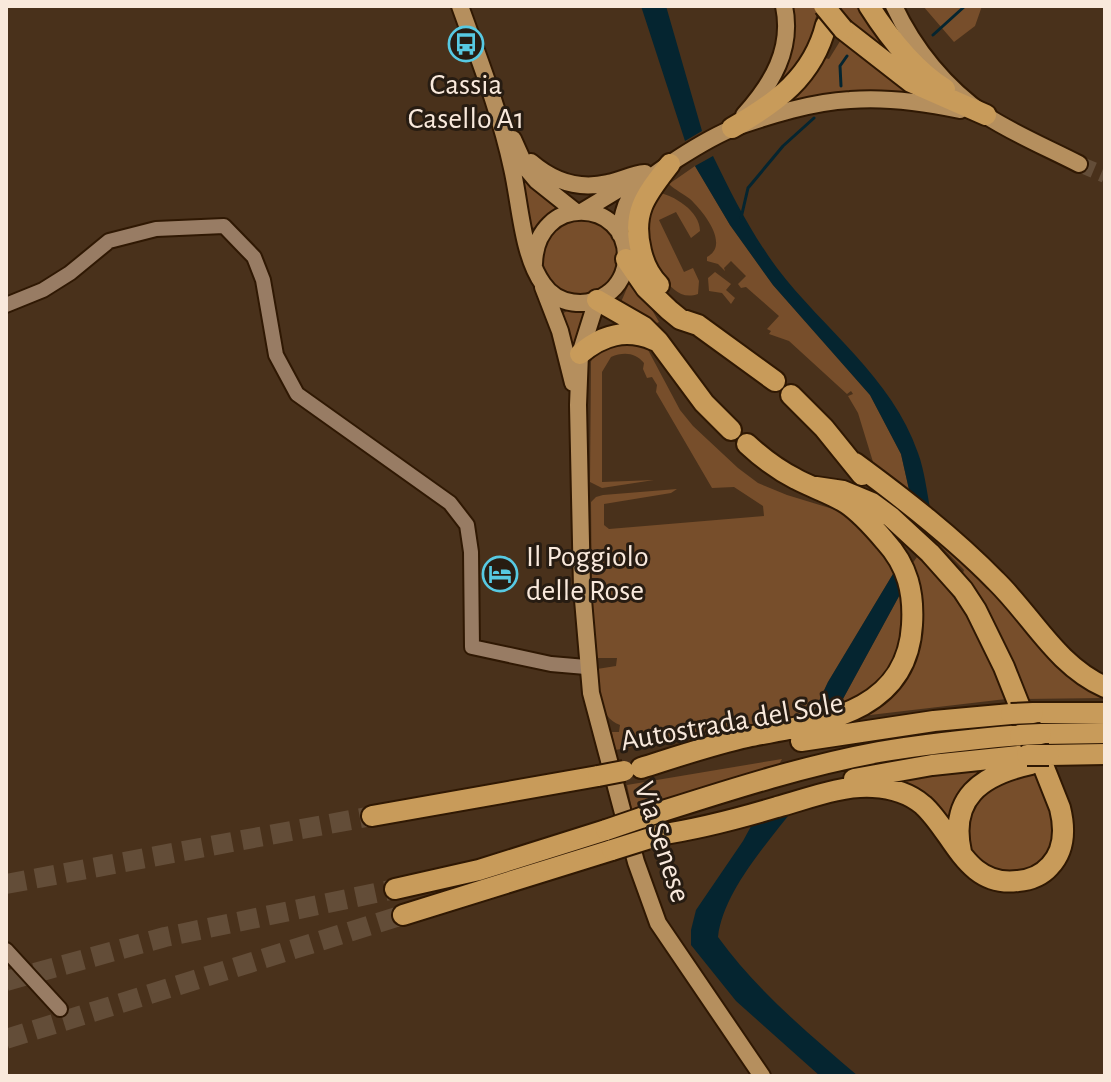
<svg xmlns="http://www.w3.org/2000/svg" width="1111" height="1082" font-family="'Alegreya Sans',sans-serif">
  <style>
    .green { fill: #774e2b }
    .water { fill: #052530 }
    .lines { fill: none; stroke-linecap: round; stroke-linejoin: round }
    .stream { stroke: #052530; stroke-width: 3 }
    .major-tunnel { stroke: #634d38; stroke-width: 16; stroke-dasharray: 16 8; stroke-linecap: butt }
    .highway-tunnel { stroke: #634d38; stroke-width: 20; stroke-dasharray: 20 10; stroke-linecap: butt }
    .minor-casing { stroke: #2f1803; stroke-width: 18 }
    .major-casing { stroke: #2f1803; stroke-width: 20 }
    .highway-casing { stroke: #2f1803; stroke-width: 24 }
    .minor { stroke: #987c64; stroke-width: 14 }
    .major { stroke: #b58f5e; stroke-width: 16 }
    .highway { stroke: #c89b5a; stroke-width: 20 }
    .highway-bridge-casing { stroke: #2f1803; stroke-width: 24; stroke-linecap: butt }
    .highway-bridge { stroke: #c89b5a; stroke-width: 20 }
    .labels { text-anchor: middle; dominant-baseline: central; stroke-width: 6; stroke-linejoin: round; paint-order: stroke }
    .poi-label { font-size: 30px; fill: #f9e9dc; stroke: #271c12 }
    .street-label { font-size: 30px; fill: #f9e9dc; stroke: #271c12 }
  </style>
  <rect width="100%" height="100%" fill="#49311b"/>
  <path class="green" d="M790,6H813L817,10C811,54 797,64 770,97Z
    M841,6H864L908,66C888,53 844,32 841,6Z
    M923,6H982L975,26L954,42Z
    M842,38L927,97L788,103L809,83L825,58L829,59Z
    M511,155H515L559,208L548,214L534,228L531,226Z
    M695,166L730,225L773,285L870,395L901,454L910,494L873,462L858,413L848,396L853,394L851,391L847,394L789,341L769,334L771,331L767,329L779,316L746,287L741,288L738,284L746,276L731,261L724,268L725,271L718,264L707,261V257C730,245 704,212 690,199C684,194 675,190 669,184Z
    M656,192C674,195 700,211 700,231L691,238L676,212L659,220L684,272L693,268L699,281L698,294C681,300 672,288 661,276L664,273C653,265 642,239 644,224C645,214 653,202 656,192Z
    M542 257a38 38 0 1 1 76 0a38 38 0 1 1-76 0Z
    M715,272L731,284L726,290L735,298L731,304L722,293L709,291L708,278Z
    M631,279L644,296L659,322L655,324L621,302Z
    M567,311L587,312L577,380L562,314Z
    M621,343L647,348L680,410L693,426L738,468L758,483L787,495L846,513L881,544L896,569L828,682L812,716L615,750L612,732H619L620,725C597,716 600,691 597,669L616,666L617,658H596L592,604L591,502L596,497L603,495L677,489L671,493L604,504V525L609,529L764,516L763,506L734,487L712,488L656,392L657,385L652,377L647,378L643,369L644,363C635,352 623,352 611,357L602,372V482L654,480L602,488L590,482L591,362C595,348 608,346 621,343Z
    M936,541H939L1105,695V698L1023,699C1008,653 992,612 963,573L964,570Z
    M917,557C960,595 985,645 1006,699L870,715L869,713C913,679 941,617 912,564Z
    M904,587L906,593L900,654L882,682L838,708Z
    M782,759L777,768L633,814L627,785Z
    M1035,767C1049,799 1075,854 1027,870C1018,873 1006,874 996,875C958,843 959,843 976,796Z
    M993,768L950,823L932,800L901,782L939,773Z"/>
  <path class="water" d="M641,6H666L702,131L685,141Z
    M713,156C732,195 751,233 777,268C824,330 892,377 918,453C925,472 927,494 931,513L910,494L901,454L870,395L773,285L730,225L695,166Z
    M896,569L904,587L838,708L812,716L828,682Z
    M796,806C768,842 723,892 718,937C756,990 809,1034 858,1076H820L736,1001L691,945V930L696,910L743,841L755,819Z"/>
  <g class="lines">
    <path class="stream" d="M933,35L965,6
      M841,86L840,66L847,56
      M741,218L748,188L783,146L814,118"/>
    <path class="major-tunnel" d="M1079,164L1105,175"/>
    <path class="highway-tunnel" d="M6,884L372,816
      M6,981L165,937L395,889
      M6,1039L403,915"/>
    <g class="minor-casing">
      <path id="minor" d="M6,305L43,290L70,273L109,241L156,229L224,226L254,257L263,280L276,355L297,394L450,503L467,525L471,552L472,647L551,664L586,667
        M6,950L60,1009"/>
    </g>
    <g class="major-casing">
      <path id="major" d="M460,6C479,59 500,112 512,168C520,202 522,255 543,284C557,305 587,309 607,294C619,286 626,272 626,258C628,199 536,192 534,264
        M894,6C914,49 946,88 985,115C1014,134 1048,148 1079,164
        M744,115C772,84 793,49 784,6
        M513,139L526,168L537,181L576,212
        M531,162C553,181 579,190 608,183C621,181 631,174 645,173
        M583,211L626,185
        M620,234C622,222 623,209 629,199C642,177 712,136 736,127C771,115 812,102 850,100C887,97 923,102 960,110
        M543,287L560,331L573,383
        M597,300L580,354L578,405L582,588L591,693L636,862L658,923L762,1076"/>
    </g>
    <g class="highway-casing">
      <path id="highway" d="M869,6C888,36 915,70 945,89
        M843,29L911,82L986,115
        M732,128C776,103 813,77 826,25
        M626,259L646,288L669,310L680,319L698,325L775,381
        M659,285C650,276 644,264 641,251C631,211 647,194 670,164
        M597,300L644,327L658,341L704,403L731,430
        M580,354C602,335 626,328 654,340
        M791,395L824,428L862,475
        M855,463C904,499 953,537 996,581C1033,617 1056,665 1105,687
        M1033,713H1105
        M1041,734L1105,733
        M801,741L934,721L1011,714
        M1049,755L1105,754
        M641,768C676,757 711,745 747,737C815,723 907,716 912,625C914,593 908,566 885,541C874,528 861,513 846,503C830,493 813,488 796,479C778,470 762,458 747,444
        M854,779L932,765L1027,755
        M372,816L598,776
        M641,818C720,793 798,767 879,752C925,744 973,739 1020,735
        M658,835C699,829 737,819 777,807C807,799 841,785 873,787C891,788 909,793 923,805C954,833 966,888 1018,881C1030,880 1042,875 1050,866C1065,850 1065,828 1060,808L1004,667L976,610L963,590L930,553L891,517L872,503L843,491L816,487
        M961,852C949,798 981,775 1031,764
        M395,889L479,870L606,830
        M403,915L612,850"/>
    </g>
    <use href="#minor" class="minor"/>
    <use href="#major" class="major"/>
    <use href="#highway" class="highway"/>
    <g class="highway-bridge-casing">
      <path id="highway-bridge" d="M824,6L843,29
        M1011,714L1033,713
        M1020,735L1041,734
        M1027,755H1049
        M598,776L624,771
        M606,830L641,818
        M612,850L647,839"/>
    </g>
    <use href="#highway-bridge" class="highway-bridge"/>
  </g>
  <defs>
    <g id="bus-ring" transform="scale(1.8)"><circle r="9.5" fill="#271c12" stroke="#57c9e2" stroke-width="1.5"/><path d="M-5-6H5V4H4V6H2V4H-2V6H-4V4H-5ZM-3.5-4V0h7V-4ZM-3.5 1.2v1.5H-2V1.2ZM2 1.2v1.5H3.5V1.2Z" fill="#57c9e2"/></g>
    <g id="hotel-ring" transform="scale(1.8)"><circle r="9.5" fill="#271c12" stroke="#57c9e2" stroke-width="1.5"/><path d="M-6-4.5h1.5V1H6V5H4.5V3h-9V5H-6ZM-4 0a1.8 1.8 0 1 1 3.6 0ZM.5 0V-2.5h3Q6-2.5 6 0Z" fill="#57c9e2"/></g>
  </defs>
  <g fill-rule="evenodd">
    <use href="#bus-ring" x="466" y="44"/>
    <use href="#hotel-ring" x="500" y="574"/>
  </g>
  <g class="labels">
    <g class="poi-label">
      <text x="466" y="85">Cassia<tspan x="466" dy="34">Casello A1</tspan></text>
      <text x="526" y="557" text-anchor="start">Il Poggiolo<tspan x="526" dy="34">delle Rose</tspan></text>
    </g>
    <g class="street-label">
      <text transform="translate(732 722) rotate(-10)">Autostrada del Sole</text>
      <text transform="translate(662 842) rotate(72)">Via Senese</text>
    </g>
  </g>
  <rect width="1111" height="1082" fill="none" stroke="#f9e9dc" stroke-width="16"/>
</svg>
